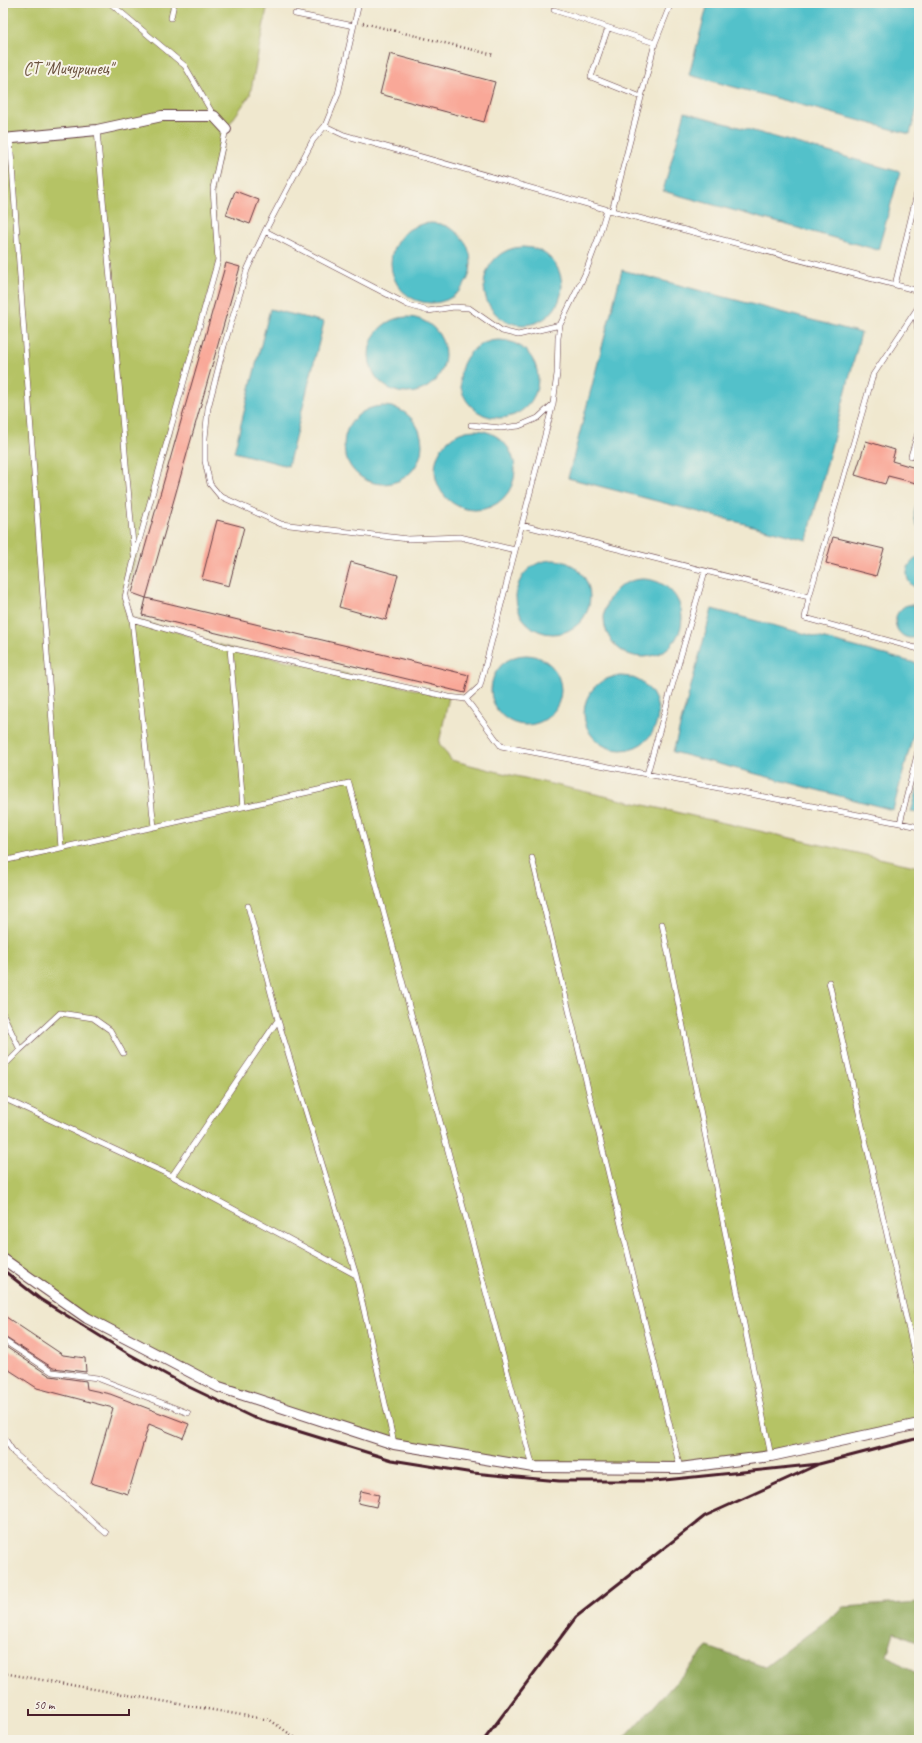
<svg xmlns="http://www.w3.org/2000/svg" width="922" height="1743" font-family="Caveat,sans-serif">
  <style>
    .green { fill: #b5c365; stroke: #807148 }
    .forest { fill: #90a95a; stroke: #6d6442 }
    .water { fill: #53c1ca; stroke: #4e707a }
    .building { fill: #f9a898 }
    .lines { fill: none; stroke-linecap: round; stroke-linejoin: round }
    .lane-casing { stroke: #633d44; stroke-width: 6 }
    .street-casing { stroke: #633d44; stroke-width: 12 }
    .path { stroke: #633d44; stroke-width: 2.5; stroke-dasharray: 1 3; stroke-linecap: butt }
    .lane { stroke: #fff; stroke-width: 5 }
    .street { stroke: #fff; stroke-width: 10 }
    .rail { stroke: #4a1f2b; stroke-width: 3 }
    .labels { text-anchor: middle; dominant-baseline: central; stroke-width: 4; stroke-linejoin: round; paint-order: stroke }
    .park-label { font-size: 17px; fill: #6a503c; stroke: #f7f3e8 }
  </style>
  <rect width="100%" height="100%" fill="#f7f3e8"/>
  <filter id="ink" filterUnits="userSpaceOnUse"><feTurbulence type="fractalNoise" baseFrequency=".025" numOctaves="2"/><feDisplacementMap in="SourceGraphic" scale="8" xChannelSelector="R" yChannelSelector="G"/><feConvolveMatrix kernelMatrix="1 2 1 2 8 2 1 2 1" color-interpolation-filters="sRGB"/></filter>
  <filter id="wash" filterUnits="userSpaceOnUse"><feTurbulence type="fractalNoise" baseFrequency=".012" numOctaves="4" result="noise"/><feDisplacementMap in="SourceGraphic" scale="16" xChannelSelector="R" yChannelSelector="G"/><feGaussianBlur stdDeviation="0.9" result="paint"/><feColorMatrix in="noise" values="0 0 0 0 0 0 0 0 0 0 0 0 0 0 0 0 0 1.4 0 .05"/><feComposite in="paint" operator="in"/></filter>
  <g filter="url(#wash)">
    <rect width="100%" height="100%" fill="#f0e8cf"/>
    <path class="green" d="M3,3H268L250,95L226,129L213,188L218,260L125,597L132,618L230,648L449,697L439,743L451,760L498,772L919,867V1424L680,1468L533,1467L394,1444L219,1387L87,1318L3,1259Z"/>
    <path class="forest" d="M919,1602V1642L894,1632L887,1656L919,1676V1740H623L708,1647L765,1667L844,1607Z"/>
    <path class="water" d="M708,3H919V101L910,134L689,75Z
      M685,112L900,172L878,250L663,191Z
      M391 263a40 40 0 1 1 80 0a40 40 0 1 1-80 0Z
      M484 286a39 39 0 1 1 78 0a39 39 0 1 1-78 0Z
      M622,270L861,333L807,540L568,478Z
      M270,309L324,322L288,466L234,452Z
      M369 355a38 38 0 1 1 76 0a38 38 0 1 1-76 0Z
      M460 379a39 39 0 1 1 78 0a39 39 0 1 1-78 0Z
      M344 445a39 39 0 1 1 78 0a39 39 0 1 1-78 0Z
      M435 470a40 40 0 1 1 80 0a40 40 0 1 1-80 0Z
      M919,499V528C912,519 913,509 919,499Z
      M919,557V589C902,584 904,563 919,557Z
      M516 597a37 37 0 1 1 74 0a37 37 0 1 1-74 0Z
      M604 618a39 39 0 1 1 78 0a39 39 0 1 1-78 0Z
      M907,605H913L919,607V636C899,646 884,616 907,605Z
      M712,609L919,664V713L893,810L673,752Z
      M491 690a35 35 0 1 1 70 0a35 35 0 1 1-70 0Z
      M584 713a37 37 0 1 1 74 0a37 37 0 1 1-74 0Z
      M919,784V813L911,812Z"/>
    <g id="blocks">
      <path class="building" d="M390,54L495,82L484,122L380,94Z
        M235,191L259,200L250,224L226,215Z
        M226,263L240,267L146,598L132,593Z
        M866,441L895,450L892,461L919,469L916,483L888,476L885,484L855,475Z
        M217,520L244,527L229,586L202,579Z
        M833,537L884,549L876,576L826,563Z
        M351,562L398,575L386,620L339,607Z
        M146,598L469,675L465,693L142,615Z
        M3,1315L63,1355L85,1358L86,1372L53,1368L3,1336Z
        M3,1345L50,1376L86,1381L87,1389L110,1394L189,1424L183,1438L149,1424L128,1494L91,1483L113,1408L37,1388L3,1366Z
        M361,1491L379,1495L376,1507L358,1503Z"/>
    </g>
  </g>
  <g filter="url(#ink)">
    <use href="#blocks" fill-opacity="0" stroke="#633d44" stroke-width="1"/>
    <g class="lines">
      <g class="lane-casing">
        <path id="lane" d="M110,3L185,66L214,116
          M359,3L338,94L325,126L344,135L612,211L919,291
          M3,10L5,3
          M554,10L655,43L612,211
          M295,14L354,26
          M171,18L174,3
          M608,28L591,77L641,97
          M655,43L671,3
          M325,126L313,140L265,231L247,270L224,346L208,408L205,438V461L210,484L220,496L281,524L408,539L460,537L515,550
          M226,129L213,188L218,260L134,559L125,597L132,619L230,648L449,697L466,699L480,686L553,404
          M97,130L134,556
          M10,138L61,848
          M265,231L408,305L428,311L454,307L469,308L502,331L518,335L560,325L585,274L598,239L607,209
          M895,285L919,185
          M915,313L919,336
          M471,425L501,428L519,426L538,418L553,404L557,374L558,338L560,325
          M911,456L919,430
          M522,525L809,597L805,618L919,649
          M809,597L873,375L919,306
          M132,619L154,827
          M230,648L243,807
          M466,699L501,746L900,823L919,747
          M647,774L705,571
          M900,823L919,827
          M532,858L680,1468
          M3,861L349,783L533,1467
          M248,906L278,1020L356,1275L394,1443
          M662,924L771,1456
          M829,982L919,1374
          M3,1014L20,1050L3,1067
          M20,1050L60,1013L93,1018L110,1030L123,1053
          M3,1098L172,1176L356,1275
          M172,1176L278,1020
          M3,1340L52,1372L97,1378L188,1413
          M3,1436L14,1453L106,1533"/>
      </g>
      <g class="street-casing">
        <path id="street" d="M3,139L97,130L162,116H214L226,129
          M3,1259L87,1318L219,1387L394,1444L533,1467L680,1468L771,1456L919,1424"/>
      </g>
      <path class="path" d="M363,23L494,55
        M3,1673L270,1720L294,1737L296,1740"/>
      <use href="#lane" class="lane"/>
      <use href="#street" class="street"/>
      <path class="rail" d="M3,1270L40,1299L129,1354L189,1387L252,1417L392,1460L473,1473L559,1481H655L819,1464
        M484,1740L576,1617L705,1516L819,1464L919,1438"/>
    </g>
  </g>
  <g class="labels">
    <g class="park-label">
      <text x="68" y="68">СТ "Мичуринец"</text>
    </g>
  </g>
  <rect width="922" height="1743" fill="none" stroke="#f7f3e8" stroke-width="16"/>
  <path d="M28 1709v6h101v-6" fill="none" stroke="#4a1f2b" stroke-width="2"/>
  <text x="34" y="1709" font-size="12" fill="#4a1f2b" stroke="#f7f3e8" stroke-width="3" paint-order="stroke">50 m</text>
</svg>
